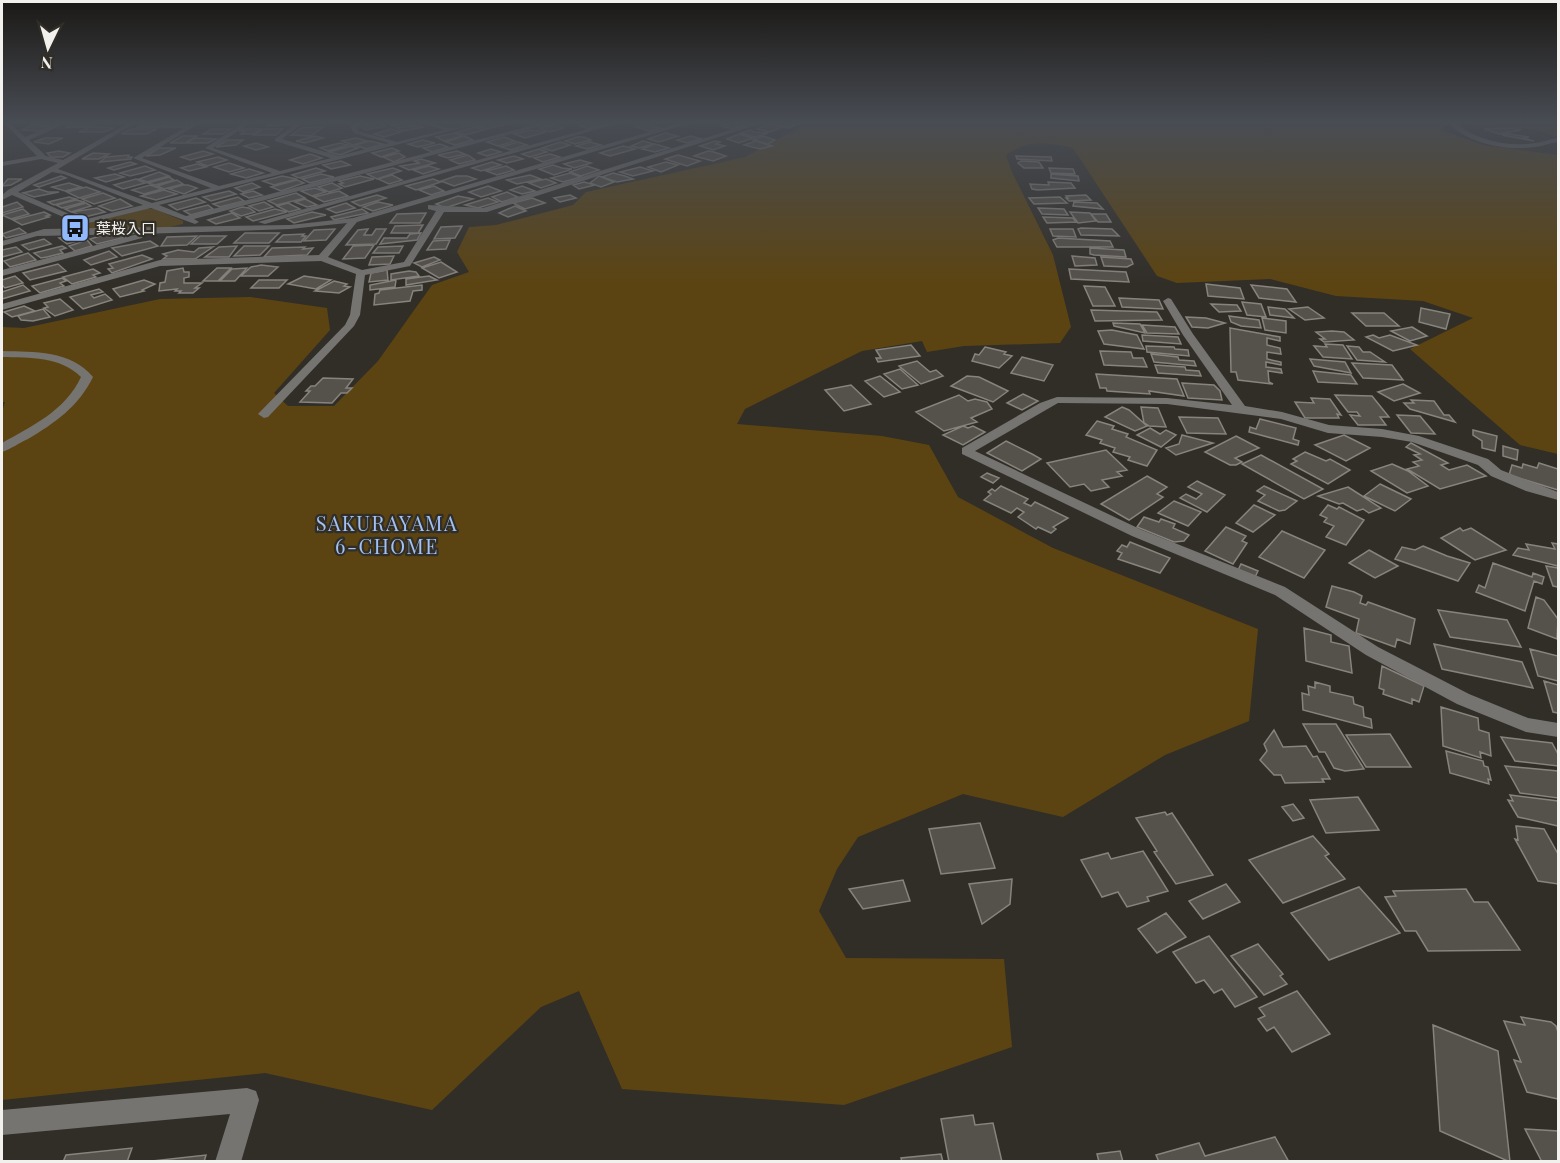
<svg xmlns="http://www.w3.org/2000/svg" width="1560" height="1163" font-family="'Playfair Display','Noto Sans JP',serif">
  <style>
    .green { fill: #5c4412 }
    .building { fill: #55514b; stroke: #87837d; stroke-width: 1.5 }
    .lines { fill: none; stroke-linecap: round; stroke-linejoin: round }
    .minor { fill: #767471; fill-rule: evenodd }
    .labels { text-anchor: middle; dominant-baseline: central; stroke-width: 4.5; stroke-linejoin: round; paint-order: stroke }
    .far-poi-label { font-size: 15px; fill: #f3f1ed; stroke: #312e28; text-anchor: start }
    .neighbourhood-label { font-size: 20px; letter-spacing: 1.5px; fill: #a2c2f4; stroke: #312e28 }
  </style>
  <rect width="100%" height="100%" fill="#312e28"/>
  <path class="green" d="M811,121H1558V137L1537,130L1442,123L1444,131L1482,145L1558,155V454L1520,445L1410,349L1473,318L1423,301L1336,296L1270,279L1177,283L1157,276L1073,148C1049,142 1028,139 1006,155L1012,172L1053,255L1071,327L1060,343L964,346L927,352L922,341L862,351L745,409L737,424L882,436L929,445L958,497L1053,548L1258,629L1249,721L1165,755L1063,817L963,794L858,837L837,869L819,911L846,958L1004,959L1012,1047L844,1105L622,1089L579,991L541,1007L432,1110L265,1073L2,1100V412L5,402H2V327L24,328L160,299L250,297L327,308L330,330L274,393L288,406H334L378,361L432,285L469,272L457,252L469,227L496,225L573,205L586,192L745,157Z
    M143,209H155L183,221V224L170,227L75,230L82,225Z"/>
  <path class="building" d="M81,121H101L87,127H66Z
    M276,121H296L290,125L267,126Z
    M396,121H415L416,122L392,126L390,123Z
    M497,121L506,124L487,129L478,126Z
    M594,121L604,124L588,129L580,126Z
    M737,121L747,124L732,129L722,126Z
    M778,121H794L802,123L788,128L771,123Z
    M381,122L385,126L366,130L360,126Z
    M145,123L162,122L166,123L159,127H138Z
    M170,123H190L184,127H162Z
    M554,124L564,128L550,132L539,128Z
    M647,124L661,128L650,131L636,127Z
    M771,124L783,127L769,132L757,129Z
    M32,125L53,126L40,131L22,130Z
    M411,125L424,127L403,131L397,128Z
    M90,127L114,128L104,132H79Z
    M323,127L311,136L291,135L301,128Z
    M475,127L484,130L465,135L456,132Z
    M1506,128L1521,130L1499,134L1484,129Z
    M131,129H157L146,134H121Z
    M212,129H231L223,134H203Z
    M243,129H262L253,134H241L245,131H239Z
    M263,129H283L276,135H254Z
    M391,129L401,132L384,137L374,134Z
    M530,130L540,131L546,132L525,138L514,134Z
    M750,130L754,132L768,133L755,137L741,133Z
    M454,133L462,136L444,141L436,137Z
    M665,133L678,136L659,142L648,139Z
    M739,134L753,138L739,143L727,139Z
    M1509,134L1529,137L1523,138L1534,141L1502,135Z
    M183,136H197L185,143H170Z
    M315,136L323,138L305,143L296,141Z
    M464,136L473,140L455,145L446,142Z
    M691,136L701,139L687,143L677,140Z
    M763,136L775,140L768,144L753,140Z
    M504,137L515,141L498,146L487,142Z
    M577,137H584L591,140L575,144L565,141Z
    M45,138H63L49,144L34,142Z
    M195,138L216,139L208,143H186Z
    M356,138L367,141L353,145L342,141Z
    M227,140H243L236,145L216,147Z
    M423,140L435,143L418,147L408,144Z
    M370,141L383,144L366,149L355,145Z
    M643,141L654,144L639,148L631,146Z
    M715,141L720,142L716,144L725,146L713,150L700,146Z
    M756,141L772,146L760,149L744,145Z
    M518,142L527,145L511,150L501,147Z
    M560,142L570,145L552,151L542,148Z
    M590,142L601,145L587,149L576,146Z
    M256,143L268,147L256,150L244,146Z
    M340,143L348,145L328,151L320,148Z
    M440,144L448,147L432,152L423,148Z
    M655,144L669,148L655,152L642,149Z
    M351,146L358,148L340,155L329,152Z
    M623,146L635,149L610,156L600,153Z
    M159,148H176L160,155L146,156Z
    M392,148L399,151L381,157L372,153Z
    M491,149L501,152L487,156L478,153Z
    M539,149L547,152L530,157L522,154Z
    M59,151L70,153L63,157H51L47,153Z
    M203,151L213,154L190,160L181,157Z
    M457,151L465,154L448,158L438,155Z
    M708,151L714,152L726,156L713,161L694,156Z
    M93,153L109,154L99,159H82Z
    M399,153L405,157L394,162L383,157Z
    M310,154L322,158L303,164L290,160Z
    M550,154L560,157L543,162L534,158Z
    M129,155L128,157H132L131,159L100,162L106,157Z
    M468,155L475,160L459,164L450,160Z
    M678,155L700,161L687,166L665,159Z
    M514,156L523,159L507,163L498,160Z
    M1016,156L1051,157L1052,161L1017,159Z
    M218,157L227,160L207,166L197,162Z
    M421,159L435,163L409,170L400,166L420,163L414,161Z
    M580,160L591,163L574,168L564,164Z
    M341,161L350,165L331,169L323,165Z
    M1021,161L1039,162L1043,168H1024L1018,163Z
    M130,162L136,164L114,170L108,168Z
    M492,162L501,165L481,171L472,168Z
    M666,162L678,165L661,172L648,167Z
    M229,163L244,168L229,172L214,167Z
    M197,164L206,167L189,171L181,168Z
    M553,165L562,168L572,169L554,175L539,169Z
    M145,166L155,170L130,176L120,173Z
    M429,166L439,169L423,174L413,170Z
    M506,166L514,170L497,175L486,171Z
    M587,166L599,170L581,176L570,172Z
    M640,167L653,171L633,176L620,172Z
    M316,168L325,171L299,178L292,175Z
    M393,168L401,171L377,179L367,174Z
    M1049,168L1073,169L1075,174L1051,173Z
    M249,169L263,173L246,178L231,174Z
    M159,172L169,176L147,182L139,179Z
    M570,173L581,177L563,182L551,178Z
    M613,173L625,176L633,179L617,182L602,177Z
    M115,174L124,177L106,182L95,178Z
    M321,174L334,177L310,183L302,179Z
    M1051,174L1078,176L1079,181L1051,178Z
    M392,175L402,180L389,184L378,179Z
    M530,175L541,179L517,184L507,180Z
    M61,176L66,178L39,187L34,185Z
    M282,176L297,179L274,185L263,181Z
    M360,176L374,179L345,187L339,184L343,183L339,181Z
    M456,176H467L476,179L454,186L441,181Z
    M599,176L614,182L601,187L590,183Z
    M169,177L174,180L155,185L148,183Z
    M8,179H22L11,185L2,186Z
    M136,179L145,183L123,189L114,185Z
    M433,179L441,182L416,190L406,186Z
    M546,179L556,183L541,188L529,183Z
    M177,180L183,184L164,189L157,186Z
    M297,180L304,183L281,191L271,187Z
    M584,182L595,185L579,189L573,185Z
    M1048,182L1071,183L1075,188L1038,190L1032,189L1030,184L1049,185Z
    M69,183L81,187L65,191L52,187Z
    M252,183L260,187L243,192L235,188Z
    M332,183L342,188L329,192L318,187Z
    M150,185L162,189L144,194L132,190Z
    M183,185H188L197,188L184,194L169,189Z
    M434,186L444,191L431,195L419,190Z
    M488,186L501,191L481,197L469,192Z
    M522,186L535,191L522,194L510,190Z
    M86,187L100,192L79,198L67,192Z
    M315,188L326,192L312,196L301,191Z
    M39,189L48,192H59L34,197L23,193Z
    M164,190L177,194L156,200L141,196Z
    M229,191L236,194L211,201L203,197Z
    M253,191L262,195L249,198L241,194Z
    M339,191L348,196L324,202L314,197Z
    M507,192L518,197L502,202L492,197Z
    M103,193L115,198L94,204L82,199Z
    M296,193L305,198L277,205L268,201Z
    M377,195L386,198L360,206L352,202Z
    M570,195L576,198L560,202L554,198Z
    M1086,195L1091,200L1069,201L1066,198H1068L1066,196Z
    M458,196L473,199L445,208L436,204Z
    M69,197L76,199L54,205L48,202Z
    M238,197L244,201L220,207L213,204Z
    M1060,197L1067,203L1034,204L1029,198Z
    M196,198L205,202L177,210L169,205Z
    M488,198L498,202L478,208L465,205Z
    M532,198L545,203L525,209L513,203Z
    M120,199L132,206L112,211L99,206Z
    M305,199L317,205L307,207L295,202Z
    M76,200L85,202L62,208L56,205Z
    M17,202L23,207L2,213V207Z
    M264,202L273,207L259,211L249,206Z
    M378,202L393,205L373,211L363,207Z
    M1074,202L1097,203L1103,209L1073,206Z
    M86,203L91,206L71,212L65,209Z
    M288,203L300,209L289,212L277,206Z
    M346,203L355,208L336,213L327,209Z
    M208,205L213,209L191,215L184,211Z
    M515,206L526,211L508,217L499,213Z
    M242,207L249,208L255,212L241,216L230,211Z
    M97,208L105,212L85,217L72,212Z
    M1038,208L1064,209L1068,215L1042,214Z
    M23,209L29,214L11,219L2,215Z
    M275,209L287,212L253,221L246,217Z
    M362,209L368,213L334,220L331,217Z
    M44,212L50,215L46,216L49,217L22,225L13,220Z
    M312,212L326,215L294,223L287,219Z
    M1070,212L1090,213L1096,221L1078,223Z
    M232,213L240,218L216,224L208,220Z
    M426,213L420,223H390L397,214Z
    M1091,214H1106L1111,222H1098Z
    M1043,217L1073,218L1076,222L1047,223Z
    M423,225L418,233H391L395,226Z
    M462,226L455,238L434,239L441,227Z
    M19,228L26,233L6,238L2,234Z
    M1081,228L1112,229L1119,236L1081,235L1078,229Z
    M335,229L326,240L304,241L314,230Z
    M368,229L364,235H372L376,229H386L376,244L346,245L358,230Z
    M1050,229H1073L1076,237L1053,236Z
    M245,233H279L269,243H234Z
    M421,233L417,240L380,244L384,238H407L410,234Z
    M107,234H120L126,237L97,244L90,239Z
    M304,234L302,236H306L301,242H276L283,235Z
    M79,235L85,239L67,244L59,238Z
    M197,236L187,245L161,246L167,237Z
    M200,236H226L217,244H191Z
    M1058,238L1110,241L1113,247H1057L1053,240Z
    M44,239L51,244L29,250L22,245Z
    M87,240L92,246L75,251L69,246Z
    M450,240L446,249L427,250L433,241Z
    M150,241L158,246L122,256L112,248Z
    M374,245L365,258L343,259L353,246Z
    M62,246L66,248L60,250L63,253L47,257L41,258L34,253Z
    M237,246L229,257H205L219,247Z
    M244,246H269L260,255L234,256Z
    M403,246L399,253H373L378,247Z
    M16,247L22,252L2,257V250Z
    M213,247L195,259H163L167,256L163,254L178,250L194,252L199,248Z
    M305,247L303,249L313,248L307,255L264,257L272,248Z
    M1090,248L1124,250L1126,257L1094,255L1090,254Z
    M109,251L117,257L91,265L84,260Z
    M28,253L36,260L10,267L4,261Z
    M142,255L152,259L112,273L108,269L113,268L109,264Z
    M394,256L390,264L369,265L372,257Z
    M1072,256L1095,258L1097,265L1075,266Z
    M434,257L440,260L422,267L414,263Z
    M1101,257L1131,259L1133,264L1127,267L1104,266Z
    M441,262L457,272L439,278L422,268Z
    M58,264L66,271L30,280L23,273Z
    M261,265L278,267L268,276H241L251,267Z
    M183,268L184,272H189V277L184,278V283H202L195,288H199L193,293H179L181,291H175L177,289L159,291L160,283L165,282L167,271Z
    M217,268H231L218,281H203Z
    M247,268L235,281H220L232,269Z
    M93,269L100,273L93,275L96,277L72,284L63,277Z
    M1069,269L1126,272L1129,282L1071,279Z
    M387,270L388,280L369,282L371,273Z
    M409,271L416,272L419,276L391,280V274Z
    M15,276L23,283L5,288L2,285V280Z
    M304,276L331,280L316,289L288,284Z
    M429,276L437,280L406,285V279Z
    M62,278L66,281L60,283L64,286L40,293L32,286Z
    M144,280L155,284L142,290L144,291L120,297L113,289Z
    M259,280H287L279,288H251Z
    M396,280L395,287L370,290V285Z
    M334,281L347,284L344,286L350,287L339,293L315,291Z
    M1206,284L1240,288L1244,299L1208,296Z
    M23,285L30,291L2,299V292Z
    M422,285V290L413,291L410,301L374,305L375,294L379,293L380,290Z
    M1251,285L1287,289L1296,302L1259,298Z
    M1084,286L1105,287L1115,306H1093Z
    M99,289L103,292L91,295L94,298L105,294L112,300L83,309L70,297Z
    M1119,298L1159,300L1163,309L1122,307Z
    M60,299L73,310L55,316L44,308L48,307L44,303Z
    M1242,302L1261,304L1266,317L1247,315Z
    M1211,304L1237,305L1241,311L1219,312Z
    M24,306L35,311L12,317L4,312Z
    M1268,307L1285,309L1294,318L1270,315Z
    M1308,307L1324,318L1305,320L1289,309Z
    M1421,308L1450,314L1446,329L1419,322Z
    M43,309L50,317L33,321L21,320L18,316Z
    M1091,310L1157,312L1162,320L1095,321Z
    M1352,313H1384L1399,326H1366Z
    M1229,316L1259,320L1261,328L1241,326L1231,322Z
    M1186,317L1206,318L1225,323L1208,328L1192,327Z
    M1262,318L1286,321V333L1265,330Z
    M1113,323L1140,324L1145,333L1114,326Z
    M1142,325L1175,327L1179,334L1147,333Z
    M1412,327L1427,336L1410,341L1391,331Z
    M1230,328L1280,337V341L1267,338V345L1280,348L1281,354L1267,352V359L1281,362V365L1266,362V367L1281,369L1282,373L1268,371L1269,382L1273,384L1238,380L1236,372H1231Z
    M1112,330L1137,335L1144,349L1104,344L1098,331Z
    M1332,331L1344,332L1354,340L1324,342L1320,339H1325L1316,332Z
    M1142,335L1178,337L1181,344L1143,341Z
    M1373,335L1379,338L1390,335L1417,345L1393,351L1366,337Z
    M1325,344L1343,345L1352,359L1323,357L1314,346L1327,347Z
    M911,345L920,356L878,362L876,358H881L876,350Z
    M1146,346L1174,347L1175,349L1188,350L1189,356L1147,352Z
    M1347,346L1359,347L1363,352H1370L1385,362L1357,360Z
    M985,347L1006,352L1004,354L1012,356L999,368L972,361L975,354L979,355Z
    M1100,351L1131,352L1133,358H1143L1147,367L1104,365Z
    M1151,354L1178,357L1179,360L1194,361L1196,366L1154,362Z
    M1022,357L1053,365L1044,381L1011,373Z
    M1310,359L1345,362L1351,373L1314,366Z
    M917,361L930,372L936,370L943,376L921,384L899,366Z
    M1352,363L1392,365L1403,380L1363,378Z
    M1155,365L1185,367L1186,370L1199,371L1201,376L1158,373Z
    M900,369L918,385L902,389L884,374Z
    M1313,371L1351,375L1357,384L1318,382Z
    M1096,374L1177,379L1184,396L1149,391L1150,394L1107,391L1106,388H1100Z
    M880,376L900,392L884,397L865,381Z
    M967,376L979,377L1008,391L993,402L951,386Z
    M323,378L353,379L346,388H352L347,393H341L332,403L300,402L310,391H306L311,386H315Z
    M1182,383L1214,385L1220,391L1222,400L1188,398Z
    M1403,384L1420,393L1394,401L1378,392Z
    M851,385L871,404L844,411L825,390Z
    M1023,394L1038,401L1022,410L1007,403Z
    M959,395L968,401L975,399L987,402L992,409L971,418L977,422L944,431L916,412Z
    M1335,395L1372,396L1389,417H1380L1386,425H1358L1350,415L1360,416L1357,412H1348Z
    M1311,398L1330,399L1341,415L1337,414L1339,418H1305L1295,402L1314,403Z
    M1411,400L1434,401L1444,415H1449L1455,422L1410,409L1404,403H1414Z
    M1122,407L1129,410L1147,426L1135,431L1105,417Z
    M1141,407L1158,408L1166,427L1149,426L1144,423Z
    M1397,415L1420,416L1435,434L1411,433Z
    M1179,417L1218,418L1226,434L1187,433Z
    M1260,419L1296,428L1293,439L1299,441L1298,445L1249,432L1250,427L1256,429Z
    M1097,421L1114,426L1112,429L1128,434L1126,437L1157,450L1147,466L1128,460L1130,457L1113,452L1115,448L1100,443L1102,440L1086,435Z
    M963,426L968,428L973,426L985,432L963,445L943,435Z
    M1150,428L1160,434L1166,430L1176,435L1161,447L1137,435Z
    M1473,430L1497,436L1495,451L1482,448V441L1473,435Z
    M1182,435L1213,443L1176,455L1166,448L1179,444Z
    M1344,435L1370,448L1346,461L1315,445Z
    M1236,436L1259,448L1235,458L1242,462L1236,465H1230L1205,452Z
    M1006,441L1032,454L1041,459L1022,471L987,453Z
    M1411,443L1448,463L1441,465L1449,470L1467,465L1486,476L1440,489L1407,469L1419,466L1413,462L1422,460L1414,455L1420,454L1406,447Z
    M1503,446L1518,450L1517,460L1503,456Z
    M1106,450L1127,470L1117,472L1122,476L1102,480L1109,487L1091,491L1084,484L1070,487L1047,463Z
    M1305,452L1326,461L1330,459L1350,470L1328,484L1291,464L1297,461L1293,459Z
    M1261,455L1323,489L1304,499L1242,464Z
    M1539,463L1558,469V490L1509,475L1512,465L1522,468L1523,464L1537,468Z
    M1392,464L1408,471L1428,486L1407,493L1371,471Z
    M987,473L999,478L993,483L981,477Z
    M1147,476L1167,487L1157,494L1163,497L1129,520L1101,504Z
    M1197,481L1225,495L1207,512L1180,498L1186,494L1196,499L1202,494L1188,487Z
    M1380,484L1411,499L1395,511L1364,496Z
    M1001,486L1028,499L1024,503L1031,506L1035,502L1068,518L1053,527L1056,529L1051,533L1038,527L1036,529L1018,517L1024,512L1017,508L1011,513L984,500L991,494L988,492L992,489L995,491Z
    M1264,486L1297,501L1285,510L1279,511L1258,501L1265,495L1257,491Z
    M1348,487L1381,508L1369,513L1363,509L1357,511L1343,503L1339,504L1318,496Z
    M1174,501L1201,512L1188,526L1158,513Z
    M1254,505L1275,515L1253,532L1236,523Z
    M1328,505L1337,509L1339,507L1364,520L1346,545L1326,537L1334,526L1324,522L1327,518L1320,515Z
    M1144,517L1159,522L1161,519L1175,524L1173,528L1189,535L1184,541L1174,542L1137,527Z
    M1226,527L1246,536L1242,541L1247,543L1233,564L1205,551Z
    M1460,528L1463,531L1471,528L1506,550L1475,560L1441,538Z
    M1282,531L1325,550L1304,578L1259,557Z
    M1130,542L1170,558L1160,573L1118,559L1122,553L1117,551L1122,545L1127,547Z
    M1552,543L1558,544V566L1513,555L1518,548L1529,550L1526,544L1555,549Z
    M1423,546L1447,556L1470,563L1458,581L1395,559L1402,547L1415,550Z
    M1369,550L1398,566L1375,578L1349,563Z
    M1493,563L1532,577L1533,573L1544,577L1542,584L1534,581L1525,611L1476,592L1479,585L1485,588Z
    M1241,564L1258,571L1255,577L1238,570Z
    M1546,566L1558,568V587L1553,586Z
    M1332,586L1354,592L1362,596L1360,603L1366,605L1368,602L1415,619L1410,644L1397,639L1395,647L1356,633L1359,619L1326,607Z
    M1536,597L1544,600L1558,619L1557,639L1528,628Z
    M1438,610L1507,620L1521,647L1450,637Z
    M1304,628L1331,635V642L1349,646L1352,673L1306,661Z
    M1434,644L1522,662L1533,688L1442,669Z
    M1530,649L1558,656V681L1538,676Z
    M1382,666L1424,686L1419,702L1412,699V704L1383,694L1384,690L1379,688Z
    M1544,681L1558,685V713L1553,712Z
    M1315,682L1330,686V692L1353,697L1354,704L1363,707L1364,717L1371,719L1372,728L1303,710L1302,693L1309,695L1308,686L1315,688Z
    M1441,707L1478,718L1479,730L1489,733L1491,756L1480,752L1481,758L1443,746Z
    M1303,724H1336L1364,769L1345,771L1334,768L1325,752H1319Z
    M1274,730L1283,747L1306,746L1313,757L1317,756L1330,779H1322L1324,782L1285,783L1281,775H1274L1260,760L1267,751L1264,744Z
    M1390,734L1411,767H1366L1346,735Z
    M1501,737L1552,743L1558,754V766L1515,761Z
    M1446,751L1483,761L1484,766L1488,767L1491,780L1488,779L1489,784L1450,773Z
    M1505,766L1558,771V798L1520,793Z
    M1510,795L1558,801V826L1518,817L1508,800L1513,801Z
    M1358,797L1379,830L1326,833L1310,800Z
    M1293,804L1304,818L1293,821L1282,807Z
    M1165,812L1167,815L1172,813L1213,875L1176,884L1154,852L1157,851L1136,818Z
    M980,823L995,868L941,874L929,829Z
    M1516,826L1544,829L1558,854V884L1538,881L1515,839L1518,840Z
    M1313,836L1329,854L1325,856L1345,879L1283,903L1249,860Z
    M1143,851L1168,891L1147,897L1149,901L1127,907L1118,892L1102,897L1081,860L1108,853L1111,859Z
    M1012,879L1010,904L982,924L969,884Z
    M903,880L910,901L863,909L849,889Z
    M1226,884L1240,902L1203,919L1189,901Z
    M1359,887L1400,933L1329,960L1291,913Z
    M1466,889L1474,902H1488L1520,950L1428,951L1416,931H1405L1385,897L1396,896L1393,891Z
    M1166,913L1186,937L1157,953L1138,929Z
    M1209,936L1257,997L1235,1007L1222,989L1214,993L1204,980L1196,983L1173,952Z
    M1258,944L1283,974L1280,976L1287,984L1264,995L1231,956Z
    M1297,991L1330,1034L1292,1052L1274,1027L1267,1031L1258,1019L1265,1016L1259,1008Z
    M1521,1017L1551,1022L1556,1026L1558,1032V1099L1527,1092L1514,1060L1521,1062L1504,1021L1525,1025Z
    M1433,1025L1498,1051L1510,1162L1440,1131Z
    M973,1115L975,1125L993,1123L1002,1162H949L941,1119Z
    M1525,1129L1558,1131V1162H1542Z
    M1275,1137L1289,1162H1159L1156,1155L1199,1143L1205,1156Z
    M132,1148L127,1162H63L66,1155Z
    M1120,1151L1123,1162H1099L1097,1154Z
    M941,1154L943,1162H902L901,1158Z
    M206,1155L204,1162H143Z"/>
  <g class="lines">
    <path class="minor" d="M2,121H8L25,137L63,121H71L29,140L46,156L63,160L132,121H139L58,169L152,203L211,188L133,158L196,121H203L142,158L219,186L272,173L205,148L246,121H253L213,148L280,171L331,158L275,141V139L299,121H306L282,139L339,156L389,143L354,133L350,127L358,121H365L357,128L358,131L397,142L444,130L419,121C430,121 441,128 452,128C465,128 477,121 490,121L159,205L186,216L549,121H559L194,219L199,222L195,224L151,208L68,228H65V224L75,222L12,195L2,200V195L8,190L58,163L41,159L2,166V162L37,156ZM52,172L64,174L143,205L83,220L18,192Z
      M616,121H626L265,224L258,222Z
      M687,121H697L357,222L328,257L362,270L404,262L436,211L428,209V205L483,208L759,121H768L487,212H444L410,266L365,275L360,315L354,326L268,417L264,418L258,414L345,325L350,315L356,274L321,261L160,266L2,310V304L160,260L319,255L347,223L290,229L140,234L143,236L142,238L2,276V270L138,234L37,236L2,246V241L44,229L290,225L353,218Z
      M1462,121H1480L1458,125C1479,141 1509,147 1535,143C1543,142 1550,139 1558,138V142C1550,143 1543,146 1535,147C1506,151 1470,144 1449,124Z
      M1168,298L1171,299L1193,334L1245,406L1282,412L1329,425L1382,429L1419,436L1488,459L1501,470L1558,492V500L1526,491L1491,476L1478,465L1412,442L1382,437L1328,433L1281,419L1167,404L1058,403L975,451L1142,530L1285,587L1378,647L1469,694L1528,718L1558,723V737L1526,732L1457,704L1366,655L1275,595L1132,536L962,454V448L1040,403L1057,397L1167,398L1232,405L1183,335L1163,301Z
      M2,351C34,352 71,350 93,377C79,406 55,423 28,439C19,443 11,449 2,452V443C32,426 65,411 81,377C60,356 30,358 2,357Z
      M247,1088L256,1091L259,1100L241,1162H215L230,1114L2,1135V1110Z"/>
  </g>
  <linearGradient id="sky" x2="0" y2="1"><stop stop-color="#1b1916"/><stop offset="0.43" stop-color="#484c53"/><stop offset="1" stop-color="#484c53" stop-opacity="0"/></linearGradient>
  <rect width="1560" height="284" fill="url(#sky)"/>
  <defs>
    <g id="bus-square" transform="scale(1.5)"><rect x="-9" y="-9" width="18" height="18" rx="4" fill="#8fb8fd" stroke="#312e28"/><path d="M-5-6H5V4H4V6H2V4H-2V6H-4V4H-5ZM-3.5-4V0h7V-4ZM-3.5 1.2v1.5H-2V1.2ZM2 1.2v1.5H3.5V1.2Z" fill="#111"/></g>
  </defs>
  <g fill-rule="evenodd">
    <use href="#bus-square" x="75" y="228"/>
  </g>
  <g class="labels">
    <g class="far-poi-label">
      <text x="96" y="228">葉桜入口</text>
    </g>
    <g class="neighbourhood-label">
      <text x="387" y="522">SAKURAYAMA<tspan x="387" dy="23">6-CHOME</tspan></text>
    </g>
  </g>
  <rect width="1560" height="1163" fill="none" stroke="#f3f1ed" stroke-width="6"/>
  <g transform="translate(48 48) rotate(185)" stroke="#312e28" stroke-width="4.5" paint-order="stroke">
  <path d="M0-4.5L10 22L0 15L-10 22Z" fill="#f3f1ed"/>
  <text y="-9" font-size="16" font-weight="bold" text-anchor="middle" fill="#f3f1ed">N</text>
  </g>
</svg>
